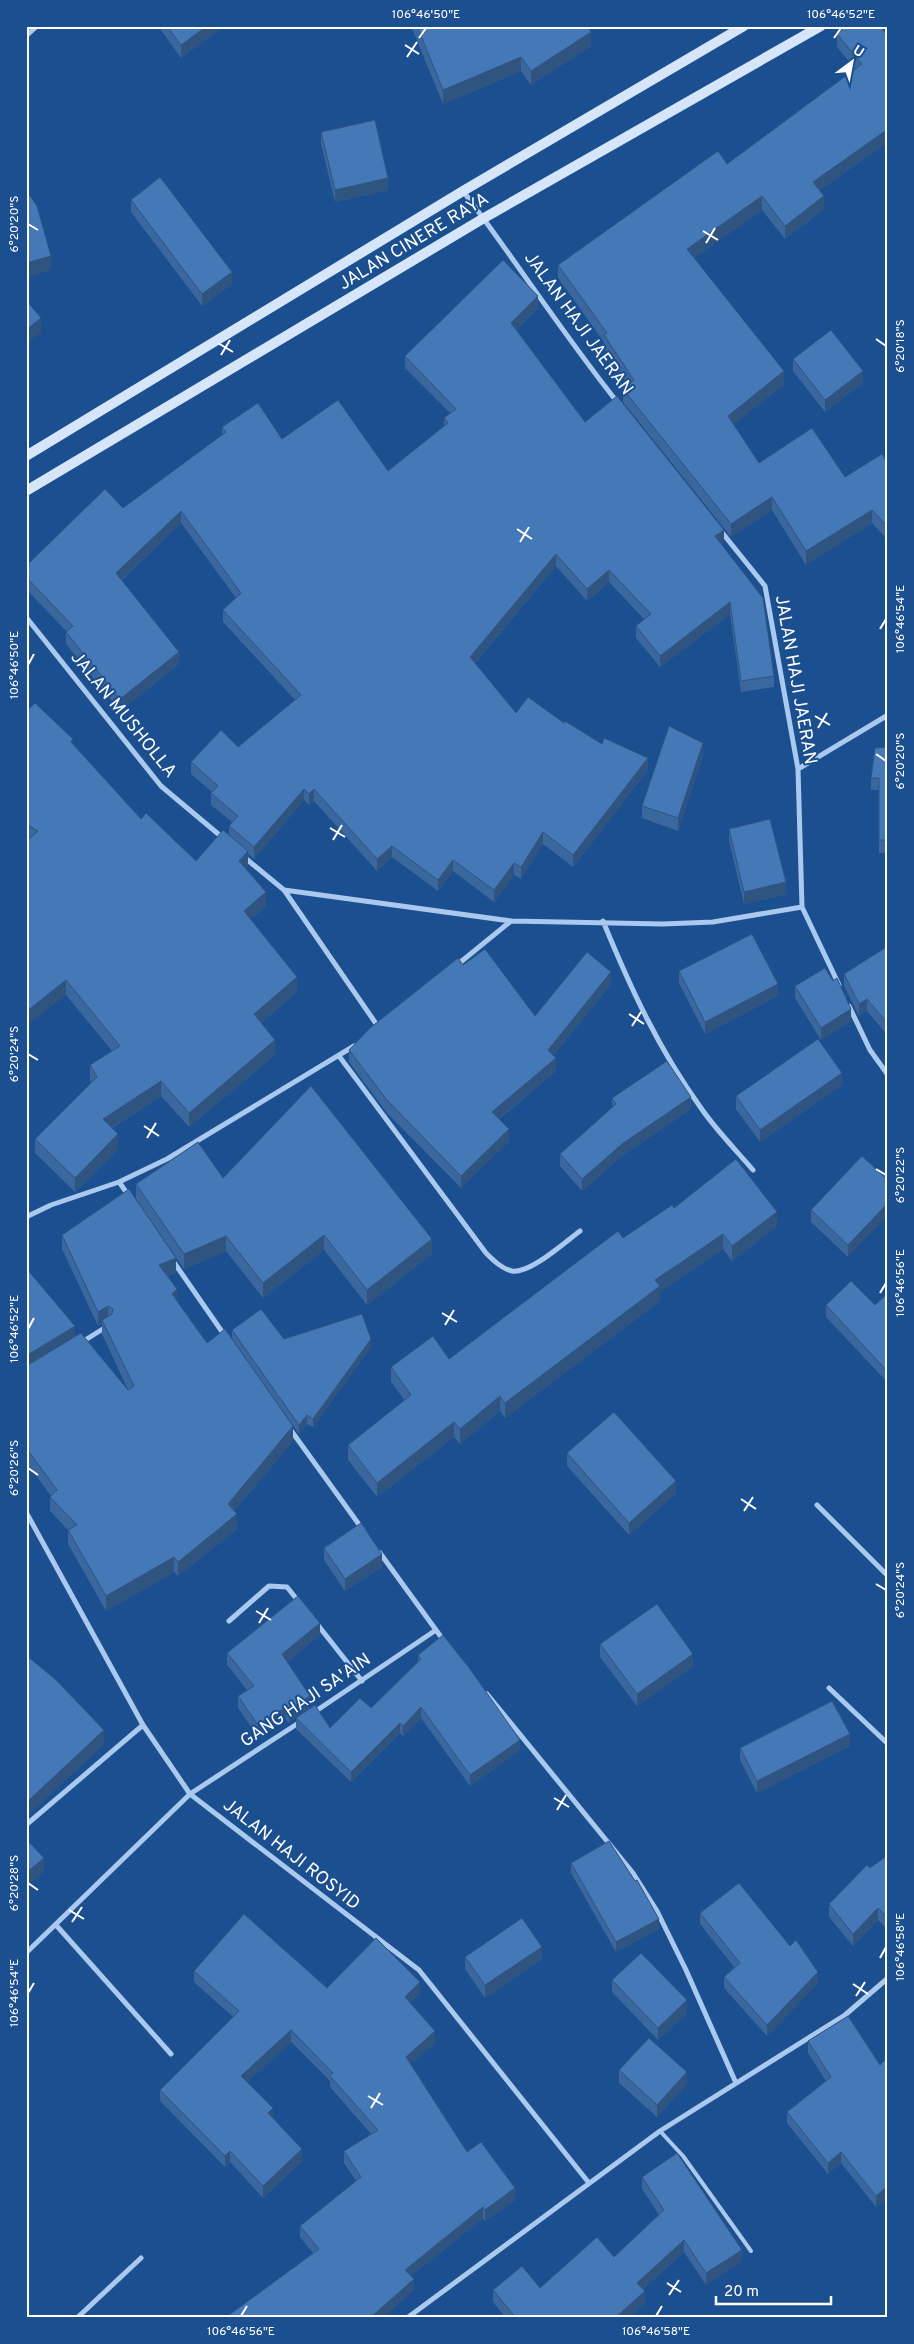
<svg xmlns="http://www.w3.org/2000/svg" width="914" height="2344" font-family="Overpass,sans-serif">
  <style>
    .lines { fill: none; stroke-linecap: round; stroke-linejoin: round }
    .lane { stroke: #a9c9ee; stroke-width: 4 }
    .street { stroke: #a9c9ee; stroke-width: 5 }
    .secondary { stroke: #d6e6fa; stroke-width: 10 }
    .wall { fill: #3a679d }
    .shaded-wall { fill: #305480 }
    .building { fill: #4478b7; stroke: #305480 }
    .ticks { fill: none; stroke: #fff; stroke-width: 2 }
    .labels { text-anchor: middle; dominant-baseline: central; stroke-width: 4; stroke-linejoin: round; paint-order: stroke }
    .street-label { font-size: 18px; fill: #fff; stroke: #1b4f8f }
    .neatline { fill: none; stroke: #fff; stroke-width: 2 }
    .ticks-label { font-size: 12px; text-anchor: middle; fill: #fff }
  </style>
  <rect width="100%" height="100%" fill="#1b4f8f"/>
  <g class="lines">
    <path class="lane" d="M660,2131L683,2156L751,2251"/>
    <path class="street" d="M26,36L37,26
      M463,191C516,261 563,334 618,403
      M720,530L765,586L798,769L802,907L839,985
      M26,617L161,786L223,838
      M798,769L888,715
      M244,857L284,890L379,1028
      M284,890L511,921L663,924L713,922L802,907
      M603,921C630,987 659,1050 701,1108C716,1130 736,1150 753,1170
      M457,965L511,921
      M849,1006L870,1050L888,1075
      M339,1056L486,1253C493,1260 502,1269 512,1271C530,1274 565,1242 580,1231
      M119,1182L129,1196
      M26,1217L51,1205L119,1182L167,1159L354,1046
      M173,1261L225,1336
      M82,1342L106,1327
      M290,1429L363,1530
      M817,1505L888,1576
      M26,1512L143,1725L190,1794L419,1970L589,2183
      M380,1553L444,1641
      M229,1621L269,1586L287,1587L299,1602
      M317,1624L362,1681
      M829,1688L888,1744
      M487,1694L633,1873L657,1911L686,1970L736,2083
      M313,1713L436,1630
      M26,1825L143,1725
      M56,1925L171,2054
      M26,1953L190,1794L300,1722
      M77,2318L141,2258
      M407,2318L660,2131L845,2015L888,1978"/>
    <path class="secondary" d="M26,456L463,191L744,26
      M26,491L484,218L821,26"/>
  </g>
  <path class="wall" d="M158,26H224L181,58Z
    M411,26H590L588,28L591,46L531,85L521,71L443,104Z
    M880,26L888,142L820,190L824,209L785,239L762,210L694,258L784,385L733,424L759,463L845,477L888,464V540L872,523L806,565L772,510L731,537L623,402V389L628,385L604,348V342L558,278V265L727,164L855,69L837,47V34Z
    M321,132L388,190L335,202L321,144Z
    M131,200L232,284L202,306L131,212Z
    M538,308L516,330L585,422L724,542L721,544L774,676V687L741,692L730,614L660,667L636,638V626L644,619L609,582L587,601L556,566L475,663L516,713L564,723L648,770L573,867L543,844L521,879L514,875L494,902L453,871L438,891L392,857L377,871L314,801L309,805L304,800L254,859L248,854V865L246,868L266,906L251,919L297,992L261,1023L275,1055L189,1127L161,1096L112,1128L118,1149L75,1192L35,1153V1139L92,1083L90,1080V1065L112,1051L66,995L28,840L26,838V712L73,744L141,819L196,861L229,834V826L232,822L211,805V793L212,792L191,774V762L238,747L295,700L223,622V610L236,598L181,523L122,580L179,664L120,711L66,644V632H67L26,589V566L123,508L222,435V427L282,439L388,471L444,426V418L450,413L405,368V356Z
    M793,359L863,383L825,412L793,371Z
    M888,747V853H879V790H871V778Z
    M703,755L678,831L642,818V806Z
    M729,829L786,894L744,904L729,841Z
    M888,946V1036L867,1011L859,1016L844,986V974Z
    M463,965L535,1016L611,984L553,1056L556,1071L499,1119L509,1141L461,1188L387,1113L349,1062V1050Z
    M679,971L778,996L705,1034L679,983Z
    M795,986L851,1021L821,1040L795,998Z
    M842,1085L760,1142L736,1109V1096Z
    M612,1098L691,1109L622,1156L582,1191L560,1166V1154L612,1108Z
    M862,1156L848,1257L811,1222V1210Z
    M223,1178L432,1254L367,1305L324,1250L263,1298L226,1251L184,1269L136,1199V1184Z
    M674,1208L777,1226L732,1261L723,1249L660,1292V1301L505,1418L500,1411L460,1444L454,1437L377,1497L348,1460V1445L405,1401L391,1382V1367L449,1359L623,1238Z
    M62,1235L176,1272L168,1276L177,1302L207,1343L293,1441L234,1511L237,1529L178,1576L174,1572L106,1611L68,1544V1530L50,1511V1497L51,1496L26,1462V1268L75,1336L128,1390L102,1334V1324L98,1326L62,1249Z
    M888,1293V1383L826,1317V1305H875Z
    M232,1330L284,1339L371,1347L313,1427L307,1424L299,1434L232,1339Z
    M567,1453L676,1493L629,1535L567,1466Z
    M324,1548L382,1567L345,1591L324,1560Z
    M320,1635L287,1662L310,1708L289,1723L286,1719L258,1737L238,1708V1696L247,1690L227,1665V1653Z
    M600,1644L693,1666L637,1706L600,1657Z
    M418,1655L520,1750L470,1786L421,1718L403,1736L400,1733L351,1782L296,1729V1718L330,1728L371,1708L418,1662Z
    M850,1746L757,1793L740,1760V1748Z
    M888,1855V1928L887,1929L878,1920L853,1946L829,1917V1904L870,1868Z
    M571,1863L659,1929L616,1952L571,1873Z
    M700,1913L818,1983L767,2036L724,1988V1977L734,1967L700,1924Z
    M465,1957L542,1959L485,1998L465,1969Z
    M194,1971L327,1988L420,1993L410,2003L435,2043L410,2064L467,2152L515,2200L485,2221L483,2218L411,2276L414,2290L313,2253L300,2237V2226L356,2181L344,2163V2151L371,2134L330,2087V2081L291,2042L247,2082L273,2118L302,2161L263,2198L230,2162L225,2167L160,2101V2090L233,2017L194,1982Z
    M612,1980L687,2013L658,2040L612,1992Z
    M808,2041L880,2065L888,2057V2198L876,2207L841,2163L828,2174L787,2123V2112L826,2081L808,2053Z
    M619,2070L687,2084L657,2117L619,2083Z
    M642,2177L742,2261L706,2285L684,2252L643,2289L645,2303L628,2318H506L493,2302V2290L540,2288L614,2257L659,2215L642,2189Z"/>
  <path class="shaded-wall" d="M207,26H224L181,58V45Z
    M591,32V46L531,85V71Z
    M521,57V71L443,104V90Z
    M888,129V142L813,195V182Z
    M388,178V190L335,202V190Z
    M762,196V210L687,263V249Z
    M824,196V209L785,239V226Z
    M51,256V270L26,278V263Z
    M232,272V284L202,306V294Z
    M538,296V308L511,335V323Z
    M41,318V332L26,344V330Z
    M784,371V385L728,429V416Z
    M863,371V383L825,412V400Z
    M772,497V510L731,537V524Z
    M872,510V523L806,565V551Z
    M181,511V523L116,585V573Z
    M724,530V542L715,548V536Z
    M556,554V566L470,668V657Z
    M609,570V582L587,601V589Z
    M730,602V614L660,667V656Z
    M179,652V664L120,711V699Z
    M703,743V755L678,831V818Z
    M648,758V770L573,867V855Z
    M304,789V800L254,859V847Z
    M314,789V801L309,805V794Z
    M543,832V844L521,879V867Z
    M392,846V857L377,871V859Z
    M248,851V865L239,875V861Z
    M453,860V871L438,891V880Z
    M514,863V875L494,902V890Z
    M786,882V894L744,904V892Z
    M266,892V906L244,925V911Z
    M611,972V984L548,1062V1050Z
    M297,977V992L254,1029V1014Z
    M66,980V995L26,1026V1012Z
    M778,984V996L705,1034V1022Z
    M867,999V1011L859,1016V1004Z
    M851,1009V1021L821,1040V1028Z
    M275,1040V1055L189,1127V1113Z
    M556,1058V1071L492,1124V1112Z
    M842,1073V1085L760,1142V1130Z
    M161,1081V1096L103,1133V1119Z
    M691,1097V1109L622,1156L582,1191V1179L622,1144Z
    M509,1129V1141L461,1188V1176Z
    M118,1134V1149L75,1192V1178Z
    M888,1203V1215L848,1257V1245Z
    M777,1212V1226L732,1261V1246Z
    M723,1234V1249L660,1292V1301L505,1418V1403L655,1280Z
    M324,1235V1250L263,1298V1283Z
    M226,1236V1251L184,1269V1254Z
    M432,1239V1254L367,1305V1290Z
    M176,1258V1272L159,1279V1265Z
    M177,1289V1304L172,1294Z
    M108,1306V1321L102,1320V1324L98,1326V1312Z
    M75,1326V1341L26,1371V1356Z
    M371,1339V1347L313,1427V1419Z
    M500,1396V1411L460,1444V1429Z
    M307,1415V1424L299,1434V1425Z
    M454,1422V1437L377,1497V1483Z
    M293,1426V1441L228,1518V1504Z
    M676,1481V1493L629,1535V1523Z
    M237,1514V1529L178,1576V1562Z
    M382,1554V1567L345,1591V1579Z
    M174,1557V1572L106,1611V1596Z
    M320,1623V1635L282,1666V1654Z
    M693,1654V1666L637,1706V1694Z
    M310,1696V1708L289,1723V1710Z
    M286,1707V1719L258,1737V1725Z
    M421,1707V1718L403,1736V1726Z
    M400,1723V1733L351,1782V1772Z
    M104,1730V1745L26,1817V1803Z
    M850,1734V1746L757,1793V1781Z
    M520,1740V1750L470,1786V1775Z
    M44,1858V1872L26,1887V1873Z
    M878,1908V1920L853,1946V1934Z
    M888,1916V1928L887,1929V1917Z
    M659,1919V1929L616,1952V1942Z
    M542,1947V1959L485,1998V1985Z
    M818,1972V1983L767,2036V2025Z
    M420,1982V1993L405,2009V1997Z
    M687,2000V2013L658,2040V2028Z
    M291,2030V2042L241,2088V2076Z
    M435,2031V2043L406,2068V2057Z
    M687,2072V2084L657,2117V2105Z
    M273,2108V2120L268,2113Z
    M302,2149V2161L263,2198V2186Z
    M230,2151V2162L225,2167V2156Z
    M841,2152V2163L828,2174V2163Z
    M888,2186V2198L876,2207V2196Z
    M515,2188V2200L485,2221V2210Z
    M483,2207V2218L405,2281V2270Z
    M684,2240V2252L637,2294V2283Z
    M742,2250V2261L706,2285V2273Z
    M414,2279V2290L383,2318H370Z
    M645,2291V2303L628,2318H615Z"/>
  <path class="building" d="M167,26H207L181,45Z
    M417,26H587L591,32L531,71L521,57L443,90Z
    M846,26H880L886,34L888,33V129L813,182L824,196L785,226L762,196L687,249L784,371L728,416L759,463L812,428L845,477L882,454L888,464V527L872,510L806,551L772,497L731,524L623,389L634,380L604,335L607,333L558,265L718,151L727,164L862,64L837,34Z
    M375,120L388,178L335,190L321,132Z
    M160,177L232,272L202,294L131,200Z
    M26,190L37,206L51,256L26,263Z
    M503,260L538,296L511,323L585,422L617,396L724,530L715,536L763,598L774,676L741,681L730,602L660,656L636,626L651,614L609,570L587,589L556,554L470,657L516,713L528,697L564,723L565,721L602,744L604,738L648,758L573,855L543,832L521,867L514,863L494,890L453,860L438,880L392,846L377,859L314,789L309,794L304,789L254,847L229,826L238,816L211,793L218,786L191,762L221,730L238,747L301,695L223,610L241,593L181,511L116,573L179,652L120,699L66,632L73,626L26,577V566L105,489L123,508L226,432L222,427L258,403L282,439L338,400L388,471L448,423L444,418L456,409L405,356Z
    M26,300L41,318L26,330Z
    M831,330L863,371L825,400L793,359Z
    M35,703L73,739L71,742L141,819L146,813L196,861L223,830L248,851L239,861L266,892L244,911L297,977L254,1014L275,1040L189,1113L161,1081L103,1119L118,1134L75,1178L35,1139L97,1077L90,1065L120,1046L66,980L26,1012V842L38,831L26,824V712Z
    M669,726L703,743L678,818L642,806Z
    M888,747V840H879V778H871L875,748Z
    M770,819L786,882L744,892L729,829Z
    M752,934L778,984L705,1022L679,971Z
    M888,946V1024L867,999L859,1004L844,974Z
    M485,949L535,1016L587,952L611,972L548,1050L556,1058L492,1112L509,1129L461,1176L387,1100L349,1050L370,1028L458,958L463,965Z
    M825,968L833,981L837,978L851,1009L821,1028L795,986Z
    M818,1039L842,1073L760,1130L736,1096Z
    M667,1061L691,1097L622,1144L582,1179L560,1154L616,1104L612,1098Z
    M311,1086L432,1239L367,1290L324,1235L263,1283L226,1236L184,1254L136,1184L198,1142L223,1178Z
    M862,1156L888,1180V1203L848,1245L811,1210Z
    M736,1159L777,1212L732,1246L723,1234L655,1280L660,1286L505,1403L500,1396L460,1429L454,1422L377,1483L348,1445L411,1395L391,1367L433,1336L449,1359L618,1231L623,1238L672,1205L674,1208Z
    M129,1189L176,1258L159,1265L177,1289L172,1294L207,1343L225,1329L293,1426L228,1504L237,1514L178,1562L174,1557L106,1596L68,1530L77,1525L50,1497L57,1490L26,1448V1365H28L81,1333L128,1390L134,1386L102,1320L112,1314L113,1309L108,1306L98,1312L62,1235Z
    M26,1268L75,1326L26,1356Z
    M851,1281L875,1305L888,1293V1372L826,1305Z
    M261,1309L284,1339L362,1314L371,1339L313,1419L307,1415L299,1425L232,1330Z
    M614,1412L676,1481L629,1523L567,1453Z
    M361,1523L382,1554L345,1579L324,1548Z
    M298,1596L320,1623L282,1654L310,1696L289,1710L286,1707L258,1725L238,1696L254,1686L227,1653Z
    M657,1604L693,1654L637,1694L600,1644Z
    M443,1635L470,1669L520,1740L470,1775L421,1707L403,1726L400,1723L351,1772L296,1718L315,1705L330,1728L360,1698L371,1708L421,1659L418,1655Z
    M26,1655L56,1680L104,1730L26,1803Z
    M832,1701L850,1734L757,1781L740,1748Z
    M26,1839L44,1858L26,1873Z
    M609,1841L635,1881L637,1880L659,1919L616,1942L571,1863Z
    M888,1855V1916L887,1917L878,1908L853,1934L829,1904L867,1865L870,1868Z
    M739,1883L790,1946L796,1940L818,1972L767,2025L724,1977L740,1963L700,1913Z
    M244,1914L327,1988L376,1938L420,1982L405,1997L435,2031L406,2057L467,2152L481,2142L515,2188L485,2210L483,2207L405,2270L414,2279L370,2318H225L319,2249L300,2226L361,2177L344,2151L378,2130L330,2076L333,2073L291,2030L241,2076L273,2108L268,2113L302,2149L263,2186L230,2151L225,2156L160,2090L239,2011L194,1971Z
    M522,1918L542,1947L485,1985L465,1957Z
    M641,1953L687,2000L658,2028L612,1980Z
    M848,2016L880,2065L888,2057V2186L876,2196L841,2152L828,2163L787,2112L831,2077L808,2041Z
    M649,2038L687,2072L657,2105L619,2070Z
    M677,2153L742,2250L706,2273L684,2240L637,2283L645,2291L615,2318H516L493,2290L522,2266L540,2288L597,2237L614,2257L664,2210L642,2177Z"/>
  <path class="ticks" d="M419,38L426,28M834,38L841,28M405,45L419,54M407,57L417,42M28,224L38,230M703,231L718,240M706,243L715,228M876,339L886,346M218,343L233,352M221,355L230,340M517,529L532,539M520,542L529,527M880,629L886,619M28,665L34,654M815,716L830,725M818,728L827,713M876,754L886,761M330,828L345,837M333,840L342,825M629,1014L644,1024M632,1026L641,1012M28,1054L38,1060M144,1126L159,1136M147,1138L156,1123M876,1169L886,1175M880,1293L886,1283M442,1313L457,1322M445,1325L454,1310M28,1329L34,1318M28,1468L38,1475M741,1499L756,1509M744,1511L753,1497M876,1584L886,1590M256,1611L271,1620M259,1623L268,1608M554,1798L569,1807M557,1810L566,1795M28,1883L38,1890M69,1910L84,1919M72,1922L82,1907M880,1958L886,1947M853,1984L868,1994M28,1993L34,1983M856,1996L865,1982M368,2096L383,2105M371,2108L380,2093M667,2283L681,2292M669,2295L679,2280M241,2316L247,2306M656,2316L662,2306"/>
  <g class="labels">
    <g class="street-label">
      <text transform="translate(414 242) rotate(-31)">JALAN CINERE RAYA</text>
      <text transform="translate(578 324) rotate(54)">JALAN HAJI JAERAN</text>
      <text transform="translate(795 680) rotate(80)">JALAN HAJI JAERAN</text>
      <text transform="translate(123 715) rotate(51)">JALAN MUSHOLLA</text>
      <text transform="translate(306 1701) rotate(-34)">GANG HAJI SA'AIN</text>
      <text transform="translate(291 1855) rotate(38)">JALAN HAJI ROSYID</text>
    </g>
  </g>
  <rect width="914" height="2344" fill="none" stroke="#1b4f8f" stroke-width="55"/>
  <g transform="translate(852 62) rotate(32)" stroke="#1b4f8f" stroke-width="4" paint-order="stroke">
  <path d="M0-4L9 19L0 12L-9 19Z" fill="#ffffff"/>
  <text y="-8" font-size="14" font-weight="bold" text-anchor="middle" fill="#ffffff">U</text>
  </g>
  <path d="M716 2296v8h115v-8" fill="none" stroke="#ffffff" stroke-width="2.5"/>
  <text x="724" y="2296" font-size="15" fill="#ffffff" stroke="#1b4f8f" stroke-width="4" paint-order="stroke">20 m</text>
  <rect x="28" y="28" width="858" height="2288" class="neatline"/>
  <g class="ticks-label">
    <text x="426" y="18">106°46'50"E</text>
    <text x="841" y="18">106°46'52"E</text>
    <text transform="translate(14 224) rotate(-90)" y="4">6°20'20"S</text>
    <text transform="translate(900 346) rotate(-90)" y="4">6°20'18"S</text>
    <text transform="translate(900 619) rotate(-90)" y="4">106°46'54"E</text>
    <text transform="translate(14 665) rotate(-90)" y="4">106°46'50"E</text>
    <text transform="translate(900 761) rotate(-90)" y="4">6°20'20"S</text>
    <text transform="translate(14 1054) rotate(-90)" y="4">6°20'24"S</text>
    <text transform="translate(900 1175) rotate(-90)" y="4">6°20'22"S</text>
    <text transform="translate(900 1283) rotate(-90)" y="4">106°46'56"E</text>
    <text transform="translate(14 1329) rotate(-90)" y="4">106°46'52"E</text>
    <text transform="translate(14 1468) rotate(-90)" y="4">6°20'26"S</text>
    <text transform="translate(900 1590) rotate(-90)" y="4">6°20'24"S</text>
    <text transform="translate(14 1883) rotate(-90)" y="4">6°20'28"S</text>
    <text transform="translate(900 1947) rotate(-90)" y="4">106°46'58"E</text>
    <text transform="translate(14 1993) rotate(-90)" y="4">106°46'54"E</text>
    <text x="241" y="2335">106°46'56"E</text>
    <text x="656" y="2335">106°46'58"E</text>
  </g>
</svg>
